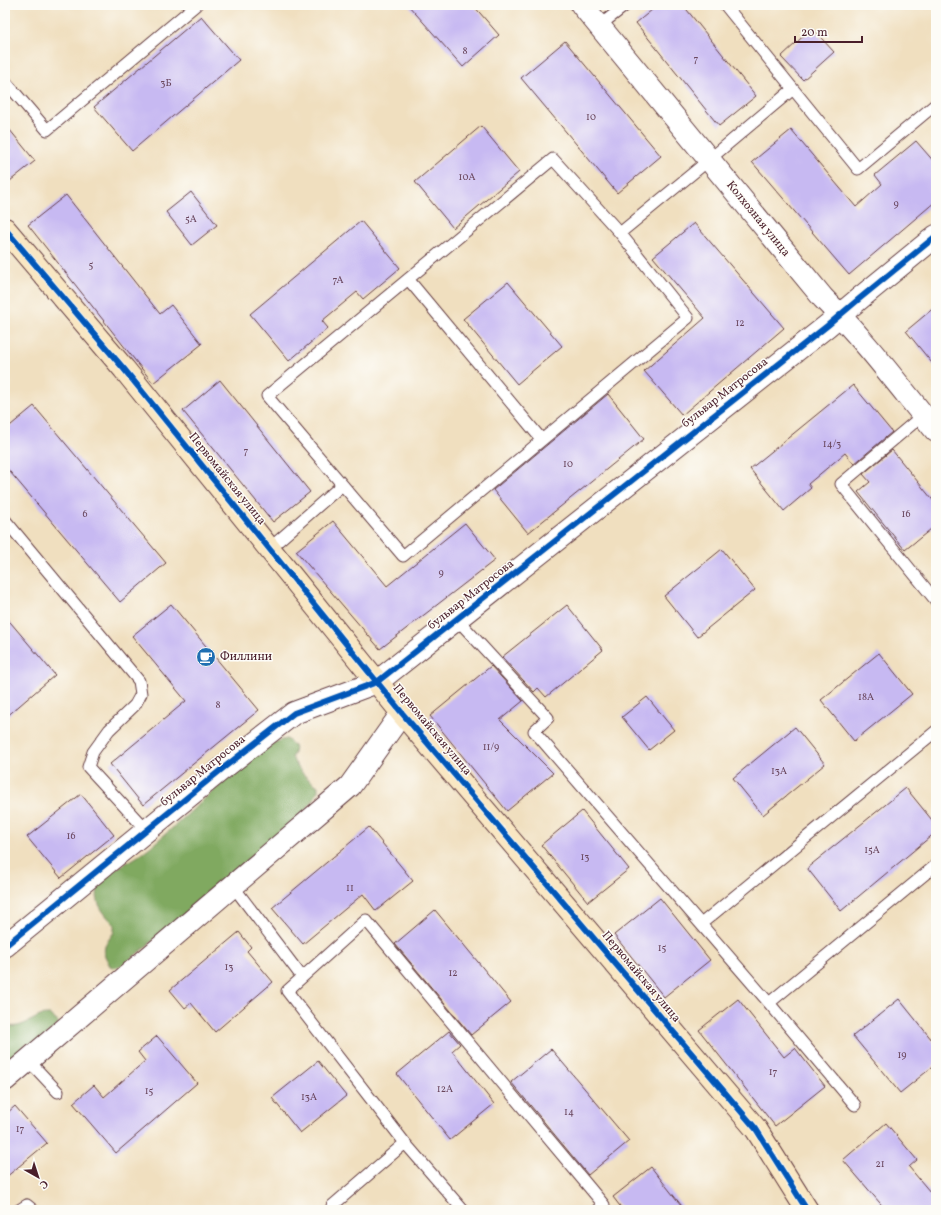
<svg xmlns="http://www.w3.org/2000/svg" width="941" height="1215" font-family="Vollkorn,serif">
  <style>
    .forest { fill: #80a960; stroke: #656446 }
    .building { fill: #c7b9f2 }
    .lines { fill: none; stroke-linecap: round; stroke-linejoin: round }
    .lane-casing { stroke: #633c41; stroke-width: 13 }
    .street-casing { stroke: #633c41; stroke-width: 24 }
    .secondary-casing { stroke: #633c41; stroke-width: 24 }
    .lane { stroke: #fff; stroke-width: 11 }
    .street { stroke: #fff; stroke-width: 22 }
    .secondary { stroke: #f9e7c3; stroke-width: 22 }
    .cycleway-casing { stroke: #fdfcf7; stroke-width: 8 }
    .cycleway { stroke: #0057b8; stroke-width: 6 }
    .labels { text-anchor: middle; dominant-baseline: central; stroke-width: 3; stroke-linejoin: round; paint-order: stroke }
    .number-label { font-size: 10px; fill: #69465d }
    .street-label { font-size: 12px; fill: #4a1f2b; stroke: #fdfcf7 }
    .poi-label { font-size: 12px; fill: #4a1f2b; stroke: #fdfcf7; text-anchor: start }
  </style>
  <rect width="100%" height="100%" fill="#fdfcf7"/>
  <filter id="ink" filterUnits="userSpaceOnUse"><feTurbulence type="fractalNoise" baseFrequency=".025" numOctaves="2"/><feDisplacementMap in="SourceGraphic" scale="8" xChannelSelector="R" yChannelSelector="G"/><feConvolveMatrix kernelMatrix="1 2 1 2 8 2 1 2 1" color-interpolation-filters="sRGB"/></filter>
  <filter id="wash" filterUnits="userSpaceOnUse"><feTurbulence type="fractalNoise" baseFrequency=".012" numOctaves="4" result="noise"/><feDisplacementMap in="SourceGraphic" scale="16" xChannelSelector="R" yChannelSelector="G"/><feGaussianBlur stdDeviation="0.9" result="paint"/><feColorMatrix in="noise" values="0 0 0 0 0 0 0 0 0 0 0 0 0 0 0 0 0 1.4 0 .05"/><feComposite in="paint" operator="in"/></filter>
  <g filter="url(#wash)">
    <rect width="100%" height="100%" fill="#f0dfbf"/>
    <path class="forest" d="M287,739C295,746 297,747 292,757C297,769 307,779 318,786V791L312,802L305,811L277,835L264,844L233,874L125,964L115,968L110,966L104,954L105,945L114,932V924C102,912 91,899 101,882C106,872 128,863 138,856C142,853 146,850 150,847C181,822 210,792 241,767C255,755 269,741 287,739Z
      M50,1015L57,1021L59,1024L5,1074V1024C17,1031 28,1021 40,1016C43,1015 46,1015 50,1015Z"/>
    <g id="blocks">
      <path class="building" d="M408,5H473L499,35L463,67Z
        M658,5H683L756,96L719,126L636,23Z
        M201,16L239,60L132,151L94,107Z
        M812,28L834,52L803,80L781,57Z
        M565,41L661,156L617,193L521,78Z
        M5,124L35,161L5,185Z
        M481,126L519,172L453,228L415,182Z
        M791,130L856,207L882,184L875,175L916,141L936,164V201L849,275L752,162Z
        M191,192L217,225L192,245L166,212Z
        M66,195L160,314L171,305L202,344L153,383L28,225Z
        M361,221L400,268L363,299L357,292L322,321L328,328L289,361L250,314Z
        M694,223L784,328L682,415L644,371L705,318L653,257Z
        M508,282L562,346L517,384L463,319Z
        M936,306V368L906,331Z
        M220,380L310,492L273,522L183,411Z
        M853,385L892,432L854,464L845,453L808,484L811,488L784,511L750,469Z
        M608,394L644,439L528,533L493,490Z
        M34,406L166,563L120,602L5,466V430Z
        M892,450L936,504V525L905,550L858,492L870,482L863,474Z
        M333,521L387,586L465,523L495,560L380,649L296,551Z
        M722,549L755,590L697,637L664,596Z
        M171,604L259,710L143,805L110,764L186,701L132,636Z
        M567,605L603,650L546,697L538,688L534,692L502,657Z
        M5,616L55,675L5,718Z
        M879,653L912,694L854,741L821,700Z
        M491,666L523,701L500,720L553,773L507,811L430,716Z
        M647,697L674,730L649,750L622,717Z
        M795,727L825,764L763,815L733,778Z
        M906,788L936,825V832L841,911L807,868Z
        M81,794L114,835L61,878L27,837Z
        M582,811L629,869L588,902L541,845Z
        M369,827L413,881L376,911L363,894L303,944L272,908Z
        M660,898L710,960L664,997L614,935Z
        M435,910L511,1002L471,1035L395,944Z
        M239,932L251,947L247,951L273,982L215,1032L191,1003L185,1008L170,990Z
        M738,999L784,1057L795,1048L825,1086L775,1126L699,1030Z
        M899,999L936,1045V1064L900,1093L853,1036Z
        M449,1031L460,1044L452,1051L494,1104L450,1140L397,1074Z
        M157,1036L197,1083L116,1153L73,1103L94,1085L104,1097L145,1061L138,1052Z
        M551,1049L629,1141L588,1175L511,1082Z
        M318,1061L346,1096L300,1133L272,1098Z
        M15,1106L47,1143L5,1178V1115Z
        M886,1123L917,1160L909,1167L936,1199V1210H886L843,1160Z
        M651,1167L685,1210H623L613,1197Z"/>
    </g>
  </g>
  <g filter="url(#ink)">
    <use href="#blocks" fill-opacity="0" stroke="#633c41" stroke-width="1"/>
    <g class="lines">
      <g class="lane-casing">
        <path id="lane" d="M725,5L858,169L936,104
          M599,26L626,5
          M5,81L47,130L196,5
          M620,233L553,159L267,396L403,556L688,318L620,233L698,169L793,89
          M408,279L542,440
          M923,415L841,484L936,601
          M5,520L139,681L141,694L135,705L109,730L93,752L88,767L147,831
          M269,549L342,485
          M457,619L548,718L534,731L769,1003
          M233,886L302,977
          M701,924L936,731
          M28,1060L58,1092
          M855,1105L769,1003L936,865
          M405,1143L463,1210
          M19,1210L27,1205L33,1210
          M335,1210L332,1206L405,1143L287,991L366,920L604,1205L598,1210"/>
      </g>
      <g class="street-casing">
        <path id="street" d="M582,5L823,298C864,339 899,386 936,431
          M5,946L222,769L294,713L377,682L827,326L859,299L936,236
          M5,1080L350,786L402,713"/>
      </g>
      <g class="secondary-casing">
        <path id="secondary" d="M5,229L124,369L402,713L756,1129L807,1210"/>
      </g>
      <use href="#lane" class="lane"/>
      <use href="#street" class="street"/>
      <use href="#secondary" class="secondary"/>
      <g class="cycleway-casing">
        <path id="cycleway" d="M5,229L124,369L402,713L756,1129L807,1210
          M5,946L222,769L294,713L377,682L827,326L859,299L936,236"/>
      </g>
      <use href="#cycleway" class="cycleway"/>
    </g>
  </g>
  <defs>
    <g id="cafe-disc" transform="scale(1)"><circle r="9.5" fill="#1f6fb2" stroke="#fdfcf7"/><path d="M-5.5-4.5H6V0H3Q3 3.5 0 3.5H-2.5Q-5.5 3.5-5.5 0ZM3-3.2v2h1.7v-2ZM-6 4.5H4V6H-6Z" fill="#fff"/></g>
  </defs>
  <g fill-rule="evenodd">
    <use href="#cafe-disc" x="206" y="657"/>
  </g>
  <g class="labels">
    <g class="number-label">
      <text x="465" y="51">8</text>
      <text x="696" y="59">7</text>
      <text x="166" y="83">3Б</text>
      <text x="591" y="117">10</text>
      <text x="467" y="177">10А</text>
      <text x="896" y="204">9</text>
      <text x="191" y="219">5А</text>
      <text x="91" y="265">5</text>
      <text x="338" y="280">7А</text>
      <text x="740" y="323">12</text>
      <text x="832" y="444">14/3</text>
      <text x="246" y="451">7</text>
      <text x="568" y="464">10</text>
      <text x="85" y="514">6</text>
      <text x="906" y="514">16</text>
      <text x="441" y="573">9</text>
      <text x="866" y="697">18А</text>
      <text x="218" y="705">8</text>
      <text x="491" y="747">11/9</text>
      <text x="779" y="771">13А</text>
      <text x="71" y="836">16</text>
      <text x="872" y="850">15А</text>
      <text x="585" y="857">13</text>
      <text x="350" y="888">11</text>
      <text x="662" y="948">15</text>
      <text x="229" y="967">13</text>
      <text x="453" y="973">12</text>
      <text x="902" y="1055">19</text>
      <text x="773" y="1072">17</text>
      <text x="445" y="1089">12А</text>
      <text x="149" y="1091">15</text>
      <text x="309" y="1097">13А</text>
      <text x="569" y="1112">14</text>
      <text x="20" y="1129">17</text>
      <text x="880" y="1164">21</text>
    </g>
    <g class="street-label">
      <text transform="translate(758 219) rotate(51)">Колхозная улица</text>
      <text transform="translate(725 393) rotate(-38)">бульвар Матросова</text>
      <text transform="translate(227 479) rotate(51)">Первомайская улица</text>
      <text transform="translate(471 595) rotate(-38)">бульвар Матросова</text>
      <text transform="translate(432 730) rotate(50)">Первомайская улица</text>
      <text transform="translate(203 771) rotate(-39)">бульвар Матросова</text>
      <text transform="translate(641 977) rotate(50)">Первомайская улица</text>
    </g>
    <g class="poi-label">
      <text x="220" y="657">Филлини</text>
    </g>
  </g>
  <rect width="941" height="1215" fill="none" stroke="#fdfcf7" stroke-width="20"/>
  <g transform="translate(38 1177) rotate(141)" stroke="#fdfcf7" stroke-width="3" paint-order="stroke">
  <path d="M0-3L7 15L0 10L-7 15Z" fill="#4a1f2b"/>
  <text y="-6" font-size="11" font-weight="bold" text-anchor="middle" fill="#4a1f2b">С</text>
  </g>
  <path d="M795 36v6h67v-6" fill="none" stroke="#4a1f2b" stroke-width="2"/>
  <text x="801" y="36" font-size="12" fill="#4a1f2b" stroke="#fdfcf7" stroke-width="3" paint-order="stroke">20 m</text>
</svg>
